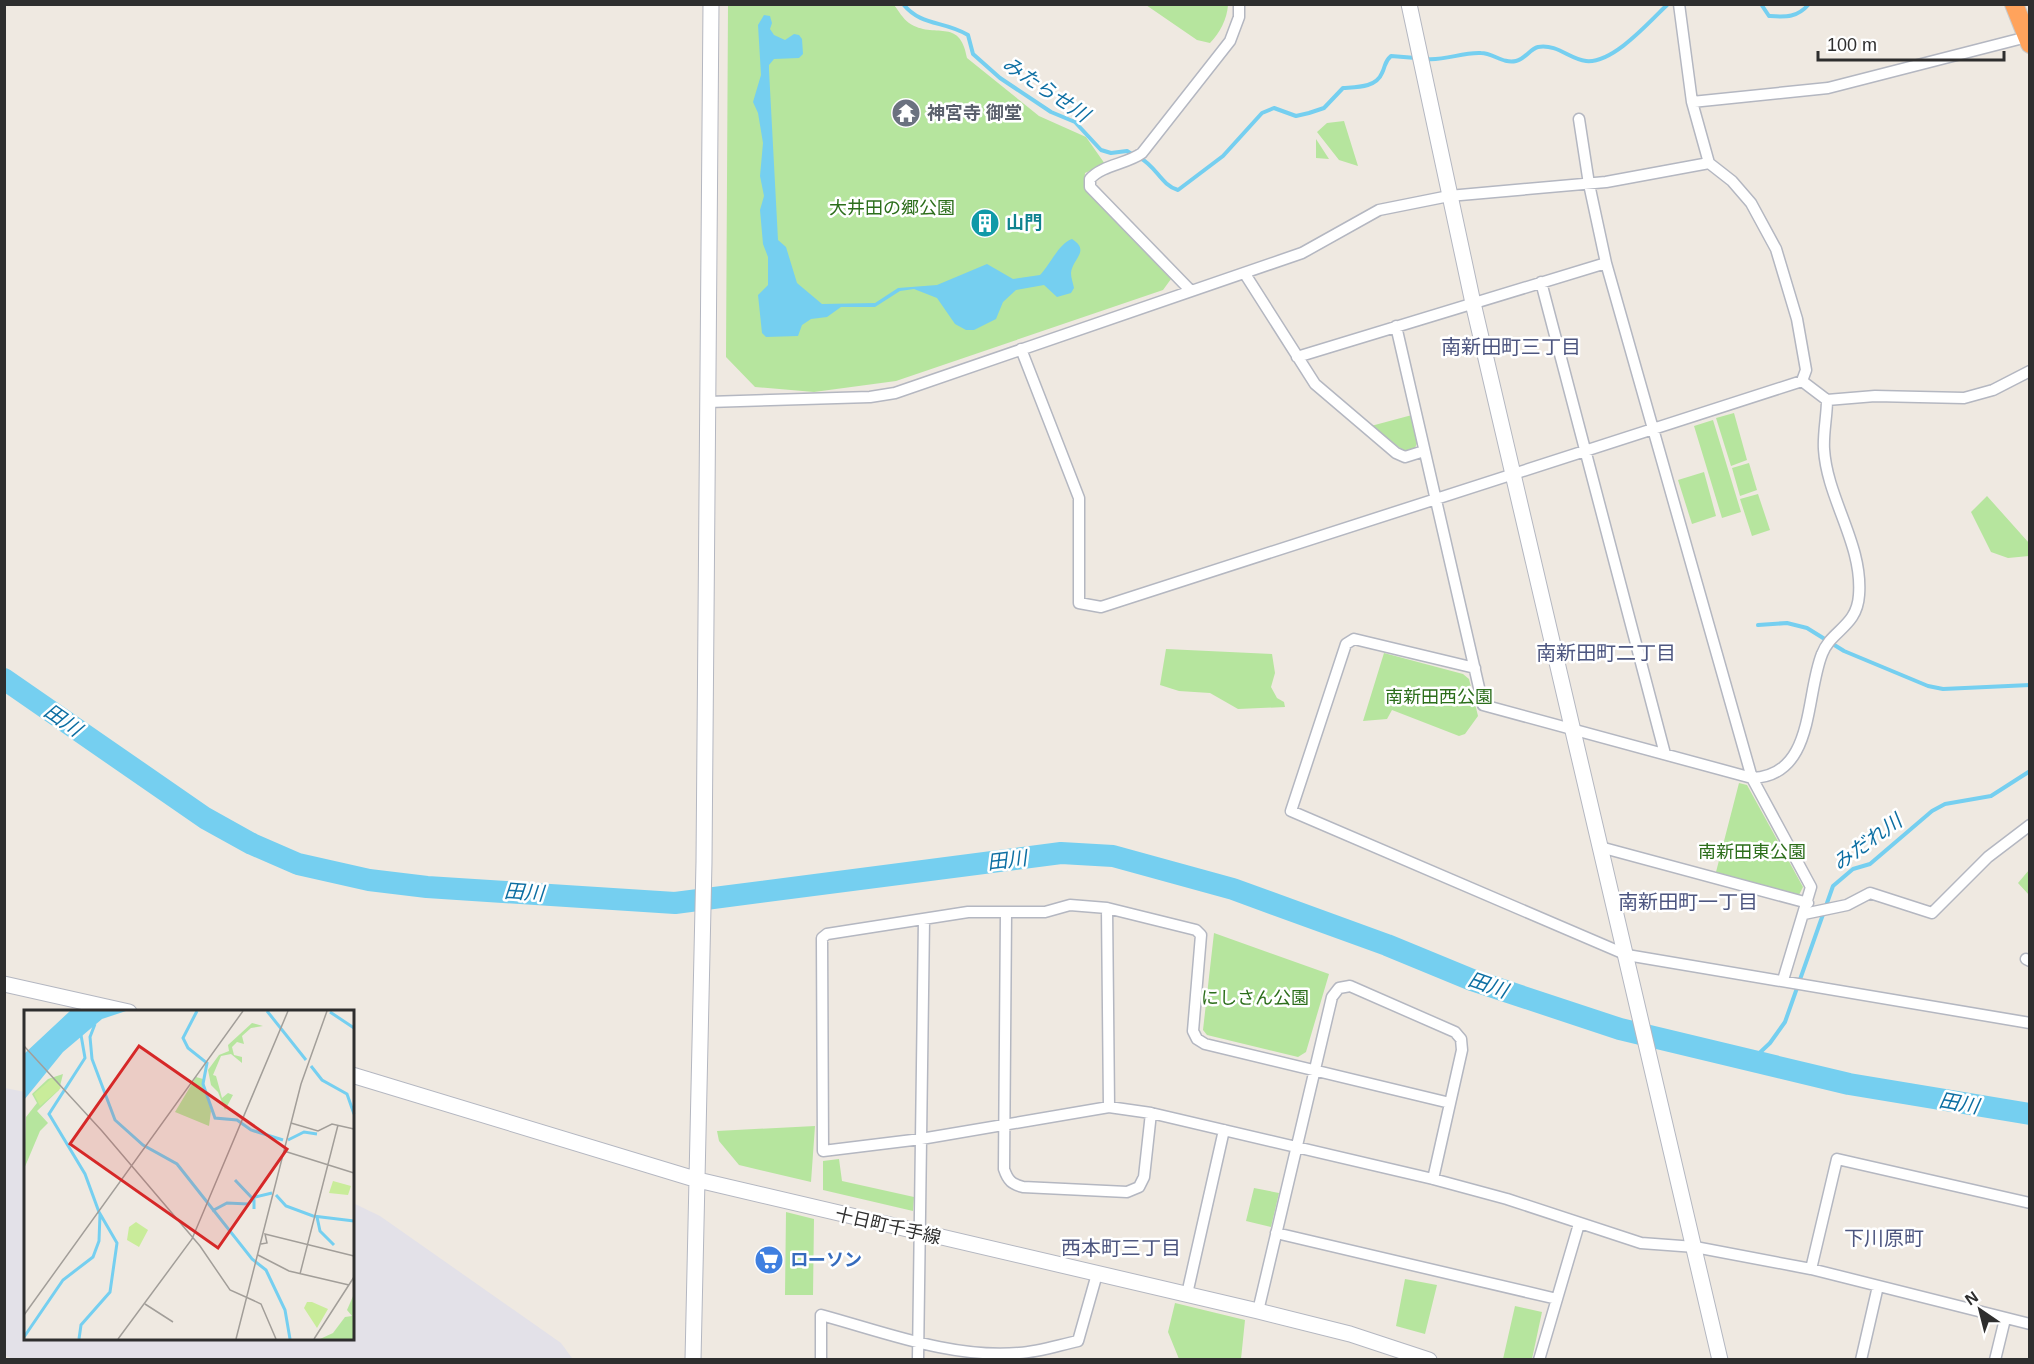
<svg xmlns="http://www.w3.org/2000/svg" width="2034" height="1364" font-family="Helvetica,'Noto Sans JP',sans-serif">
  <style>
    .industrial { fill: #e3e1e8 }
    .green { fill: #b6e59e }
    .water { fill: #75cff0 }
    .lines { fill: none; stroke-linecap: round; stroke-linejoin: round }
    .stream { stroke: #75cff0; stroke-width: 4 }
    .river { stroke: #75cff0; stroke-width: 22 }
    .street-casing { stroke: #b4b7c1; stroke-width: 13 }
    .secondary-casing { stroke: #b4b7c1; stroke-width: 17 }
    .highway-casing { stroke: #c9c9c9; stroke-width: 20 }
    .street { stroke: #fff; stroke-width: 10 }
    .secondary { stroke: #fff; stroke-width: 15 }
    .highway { stroke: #ffa35c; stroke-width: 18 }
    .labels { text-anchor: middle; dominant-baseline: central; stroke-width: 5; stroke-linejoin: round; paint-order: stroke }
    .worship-label { font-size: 18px; font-weight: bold; fill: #5b616d; stroke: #fff; text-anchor: start }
    .park-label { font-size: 18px; fill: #2c6e1b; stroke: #fff }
    .culture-label { font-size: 18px; font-weight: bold; fill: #0d838f; stroke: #fff; text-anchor: start }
    .street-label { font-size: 18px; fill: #2e2e2e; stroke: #fff }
    .shop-label { font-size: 18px; font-weight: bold; fill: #366cbe; stroke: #fff; text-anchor: start }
    .water-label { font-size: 20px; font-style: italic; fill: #0d6fa3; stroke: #fff }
    .neighbourhood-label { font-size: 20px; fill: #4d5680; stroke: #fff }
    .inset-river { fill: none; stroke: #75cff0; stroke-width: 3 }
    .inset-road { fill: none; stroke: #a29e99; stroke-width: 1.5 }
    .view { fill: #d62828; fill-opacity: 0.15; stroke: #d62828; stroke-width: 3 }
    .inset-edge { fill: none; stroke: #2e2e2e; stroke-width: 3 }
  </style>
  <rect width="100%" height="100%" fill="#efe9e1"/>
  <path class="industrial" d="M5,1088L25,1092L26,1338H352L353,1203L380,1216L561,1343L572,1358L14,1360L5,1355Z"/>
  <path class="green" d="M728,5H894C898,10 903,19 909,23C934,40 960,16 967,58L1039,116L1086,137L1105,164L1085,173L1084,188L1171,279L1163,290L896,381L814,392L755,387L726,357Z
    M1146,5H1228C1227,19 1220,33 1210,43L1197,40Z
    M1344,121L1358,166L1339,160L1317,132L1327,123Z
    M1316,139L1329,159L1316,158Z
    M1734,413L1747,460L1731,466L1716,418Z
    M1412,415L1417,443L1415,448L1404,451L1371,426Z
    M1713,420L1741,512L1722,518L1694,426Z
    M1749,463L1757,490L1740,496L1732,468Z
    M1704,472L1716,516L1692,524L1678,480Z
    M1758,494L1770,530L1752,536L1740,499Z
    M1987,496L2029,543V556L2008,558L1991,552L1971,512Z
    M1166,649L1272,654L1275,673L1271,687L1277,698L1284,702L1285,707L1238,709L1210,693L1179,691L1160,685Z
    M1384,653L1463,674L1469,679L1478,716L1465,734L1459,736L1392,710L1387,719L1363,721Z
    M1739,783L1747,785L1803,887L1799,895L1716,872Z
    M2029,870V895L2018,883Z
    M1214,933L1329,974L1306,1052L1298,1057L1207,1035L1203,1030Z
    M815,1126L811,1182L739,1165L719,1141L717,1131Z
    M839,1159L842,1181L914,1197L913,1211L823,1190V1161Z
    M1254,1188L1279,1193L1271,1227L1246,1221Z
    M786,1212L814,1219L813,1295H785Z
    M1405,1279L1437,1285L1425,1334L1396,1326Z
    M1175,1303L1245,1320L1241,1359H1179L1168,1332Z
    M1515,1306L1542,1312L1532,1359H1503Z"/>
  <path class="water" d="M764,15L770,16L772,23L770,29L774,35L785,40L794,34L799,35L802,39L803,54L799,58L774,59L769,65V70L778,240L786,247L797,283L822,304L875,303L898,288L937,285L987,264L1013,279L1040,275C1050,265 1059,243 1072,239C1091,251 1072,259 1071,273C1071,278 1073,283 1074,288L1071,293L1057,297L1044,285L1016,290L1003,302L996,319L974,330H966L955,324L937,298L914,289L900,291L875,307H841L827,317L811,319L802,325L798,336L766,337L762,333L758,295L768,285V257L763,244L760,210L764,196L760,176L763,143L758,113L753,102L761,75L758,25Z"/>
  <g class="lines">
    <path class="stream" d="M903,4C922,27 943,20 968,35L973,54L1000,78L1051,112L1075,122L1101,150L1111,153L1127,151L1133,155
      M1761,4L1769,16C1786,17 1797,18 1809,4
      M1426,59C1445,61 1462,52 1481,53C1493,53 1503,64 1516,61C1525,59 1530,49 1538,47C1558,44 1569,59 1586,61C1613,64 1650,21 1668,4
      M1140,158C1156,166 1161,185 1178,190L1223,156L1262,113L1274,108L1296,116L1309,113L1324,108L1343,88C1356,87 1376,88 1382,73C1386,65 1384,62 1391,56L1416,58
      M1758,625L1787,623L1807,628L1844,651L1928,686L1943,689L2030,685
      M1750,1062L1770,1043L1785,1022L1833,886L1853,869L1870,864L1932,811L1945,804L1991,796L2030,771"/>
    <path class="river" d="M4,679L205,818L252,844L298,864L369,880L427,887L675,903L1061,853L1113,856L1233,889L1387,945L1472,980L1620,1029L1849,1084L2030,1114"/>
    <g class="street-casing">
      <path id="street" d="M1692,102L1828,88L2027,37
        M1579,119L1589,184L1606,263L1752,778L1811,887L1783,980
        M1245,274L1315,384L1396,453L1405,457L1424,451
        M1541,282L1665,754
        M1191,291L1090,187V179C1102,165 1127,164 1142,153L1230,41L1239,17V4
        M1396,326L1483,705L1752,778C1815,776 1805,696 1822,654C1831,630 1857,627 1859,595C1863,544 1827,499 1824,449C1823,433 1827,416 1827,400
        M1021,349L1079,498V603L1101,607L1802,381L1806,370L1797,319L1776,249L1751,203L1732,181L1709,163L1692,102L1679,4
        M1297,357L1606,263
        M1802,381L1827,400L1875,396L1964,398L1993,390L2030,371
        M708,402L870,397L895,393L1302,253L1379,210L1449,196L1606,182L1709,163
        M1475,668L1354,639L1346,644L1291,811L1627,955L2030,1023
        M1600,847L1808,903
        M1107,908L1109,1107
        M1006,913L1004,1169C1008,1181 1012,1184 1023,1187L1127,1192L1139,1187L1144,1177L1151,1113
        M1804,914L1847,905L1870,893L1932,913L1988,857L2030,825
        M2026,959L2030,961
        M1450,1103L1205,1044L1197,1039L1193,1031L1201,935L1196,930L1107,908L1070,905L1045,912H968L827,934L822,938L823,1151L921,1139L1109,1107L1151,1113L1433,1179L1507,1199L1641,1243L1695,1247L1811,1269L2030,1324
        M1276,1233L1557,1299
        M1811,1269L1837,1159L2030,1203
        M1187,1294L1224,1130
        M1258,1311L1332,997L1339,988L1350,986L1455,1032L1461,1039L1462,1050L1433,1179
        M821,1360V1315C884,1332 953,1359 1019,1353C1039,1352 1059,1345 1078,1341L1097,1274
        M918,1360L924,919
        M1539,1360L1579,1224
        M1861,1360L1878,1286
        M1995,1360L2005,1319"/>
    </g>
    <g class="secondary-casing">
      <path id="secondary" d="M1409,4L1473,303L1720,1360
        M4,984L129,1012
        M352,1075L698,1180L1258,1311L1350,1334L1429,1360
        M693,1360L704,862L711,4"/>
    </g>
    <g class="highway-casing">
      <path id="highway" d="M2014,4L2030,44"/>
    </g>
    <use href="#street" class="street"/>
    <use href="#secondary" class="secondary"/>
    <use href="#highway" class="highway"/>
  </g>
  <defs>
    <g id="temple-disc" transform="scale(1.5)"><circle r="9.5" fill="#6b7280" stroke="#fff"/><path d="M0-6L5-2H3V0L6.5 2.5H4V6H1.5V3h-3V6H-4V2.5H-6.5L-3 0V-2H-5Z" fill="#fff"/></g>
    <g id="building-disc" transform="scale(1.5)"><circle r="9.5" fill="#0f9aa8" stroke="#fff"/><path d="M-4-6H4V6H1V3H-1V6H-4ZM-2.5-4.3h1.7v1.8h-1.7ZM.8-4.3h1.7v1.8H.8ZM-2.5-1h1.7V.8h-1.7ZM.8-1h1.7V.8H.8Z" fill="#fff"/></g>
    <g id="supermarket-disc" transform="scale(1.5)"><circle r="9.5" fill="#3f7fe0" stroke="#fff"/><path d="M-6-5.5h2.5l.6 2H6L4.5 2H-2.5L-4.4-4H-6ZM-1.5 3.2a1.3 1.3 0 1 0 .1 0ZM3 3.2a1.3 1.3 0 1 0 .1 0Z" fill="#fff"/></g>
  </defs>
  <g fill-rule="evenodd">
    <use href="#temple-disc" x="906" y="113"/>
    <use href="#building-disc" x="985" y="223"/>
    <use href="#supermarket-disc" x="769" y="1260"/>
  </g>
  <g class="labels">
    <g class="worship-label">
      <text x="927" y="113">神宮寺 御堂</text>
    </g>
    <g class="park-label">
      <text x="892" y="208">大井田の郷公園</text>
      <text x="1439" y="697">南新田西公園</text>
      <text x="1752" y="852">南新田東公園</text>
      <text x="1255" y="998">にしさん公園</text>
    </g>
    <g class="culture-label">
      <text x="1006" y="223">山門</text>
    </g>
    <g class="street-label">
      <text transform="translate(888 1226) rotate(13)">十日町千手線</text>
    </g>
    <g class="shop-label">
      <text x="790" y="1260">ローソン</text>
    </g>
    <g class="water-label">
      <text transform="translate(1046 89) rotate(34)">みたらせ川</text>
      <text transform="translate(63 720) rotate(35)">田川</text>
      <text transform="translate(1867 842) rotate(-36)">みだれ川</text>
      <text transform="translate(1007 860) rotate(-7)">田川</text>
      <text transform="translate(524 892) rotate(4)">田川</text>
      <text transform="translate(1488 985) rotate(19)">田川</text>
      <text transform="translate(1959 1103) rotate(10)">田川</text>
    </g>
    <g class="neighbourhood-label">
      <text x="1511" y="347">南新田町三丁目</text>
      <text x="1606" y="653">南新田町二丁目</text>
      <text x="1688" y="902">南新田町一丁目</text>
      <text x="1884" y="1238">下川原町</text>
      <text x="1121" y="1248">西本町三丁目</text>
    </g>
  </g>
  <g transform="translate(24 1010)">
    <rect width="330" height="330" fill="#efe9e1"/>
    <path d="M228,13L239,16L227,18L218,26L220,34L213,32L208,37L210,45L218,47V53L207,44L197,46L189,65L192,66L198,88L204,83L209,85L201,100L194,82L187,75L184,60L195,45L205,41L204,35ZM39,64L35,80L13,101L24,113L16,121L0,159L2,107L13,93L8,84L24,69ZM172,67L179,69L187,101L185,116L151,102ZM330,284V329H296L309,323L321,307L328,306L323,300Z" fill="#b6e59e"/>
    <path d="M28,68L37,78L16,96L10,84ZM309,171L327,176L324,185L305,183ZM112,212L124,220L115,237L103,230L105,217ZM288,292L304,299L293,318L280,298L283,292Z" fill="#c9ec9a"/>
    <path d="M46,1H102L78,9L39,42L0,90V44Z" fill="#75cff0"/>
    <path class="inset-river" d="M173,1L159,28L164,38L183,53L179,74L191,108L213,110L227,120L259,130M243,1L282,50M306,2L330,18M71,14L66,27L68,49L91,110L119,135L153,154L228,249L242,260L261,300L266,329M287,56L298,70L323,84L330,104M264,130L280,122L293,124M211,170L230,190V199M252,185L262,196L289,206L330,211M188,201L203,193L224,194L231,187L248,183M293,207L296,221L310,235M0,327L39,270L69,247L75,231L76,204M55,329L57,315L86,282L93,233L75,202L61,164L25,104L61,48L57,25"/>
    <path class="inset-road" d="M0,36L78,121L176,236L206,280L224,288M267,113L294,121L308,114L330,119M260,141L330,163M237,234L243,233L241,224L330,246M234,245L265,261L325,275M276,264L314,115M224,288L237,294L252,329M121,294L149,312M0,305L219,1M94,329L168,229L264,1M212,329L277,74L303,1M290,329L330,267"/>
    <path class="view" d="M115,36L263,139L194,238L46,134Z"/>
    <rect width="330" height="330" class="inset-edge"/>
  </g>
  <rect width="2034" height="1364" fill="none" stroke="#2e2e2e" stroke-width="12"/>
  <g transform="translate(1980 1310) rotate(325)" stroke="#ffffff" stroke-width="4.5" paint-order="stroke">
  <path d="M0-4.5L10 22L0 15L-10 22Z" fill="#2e2e2e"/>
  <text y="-9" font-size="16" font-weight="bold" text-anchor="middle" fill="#2e2e2e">N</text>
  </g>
  <path d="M1818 51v9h186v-9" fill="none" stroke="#2e2e2e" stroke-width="3"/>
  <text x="1827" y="51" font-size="18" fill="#2e2e2e" stroke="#ffffff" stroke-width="4.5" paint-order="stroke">100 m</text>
</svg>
